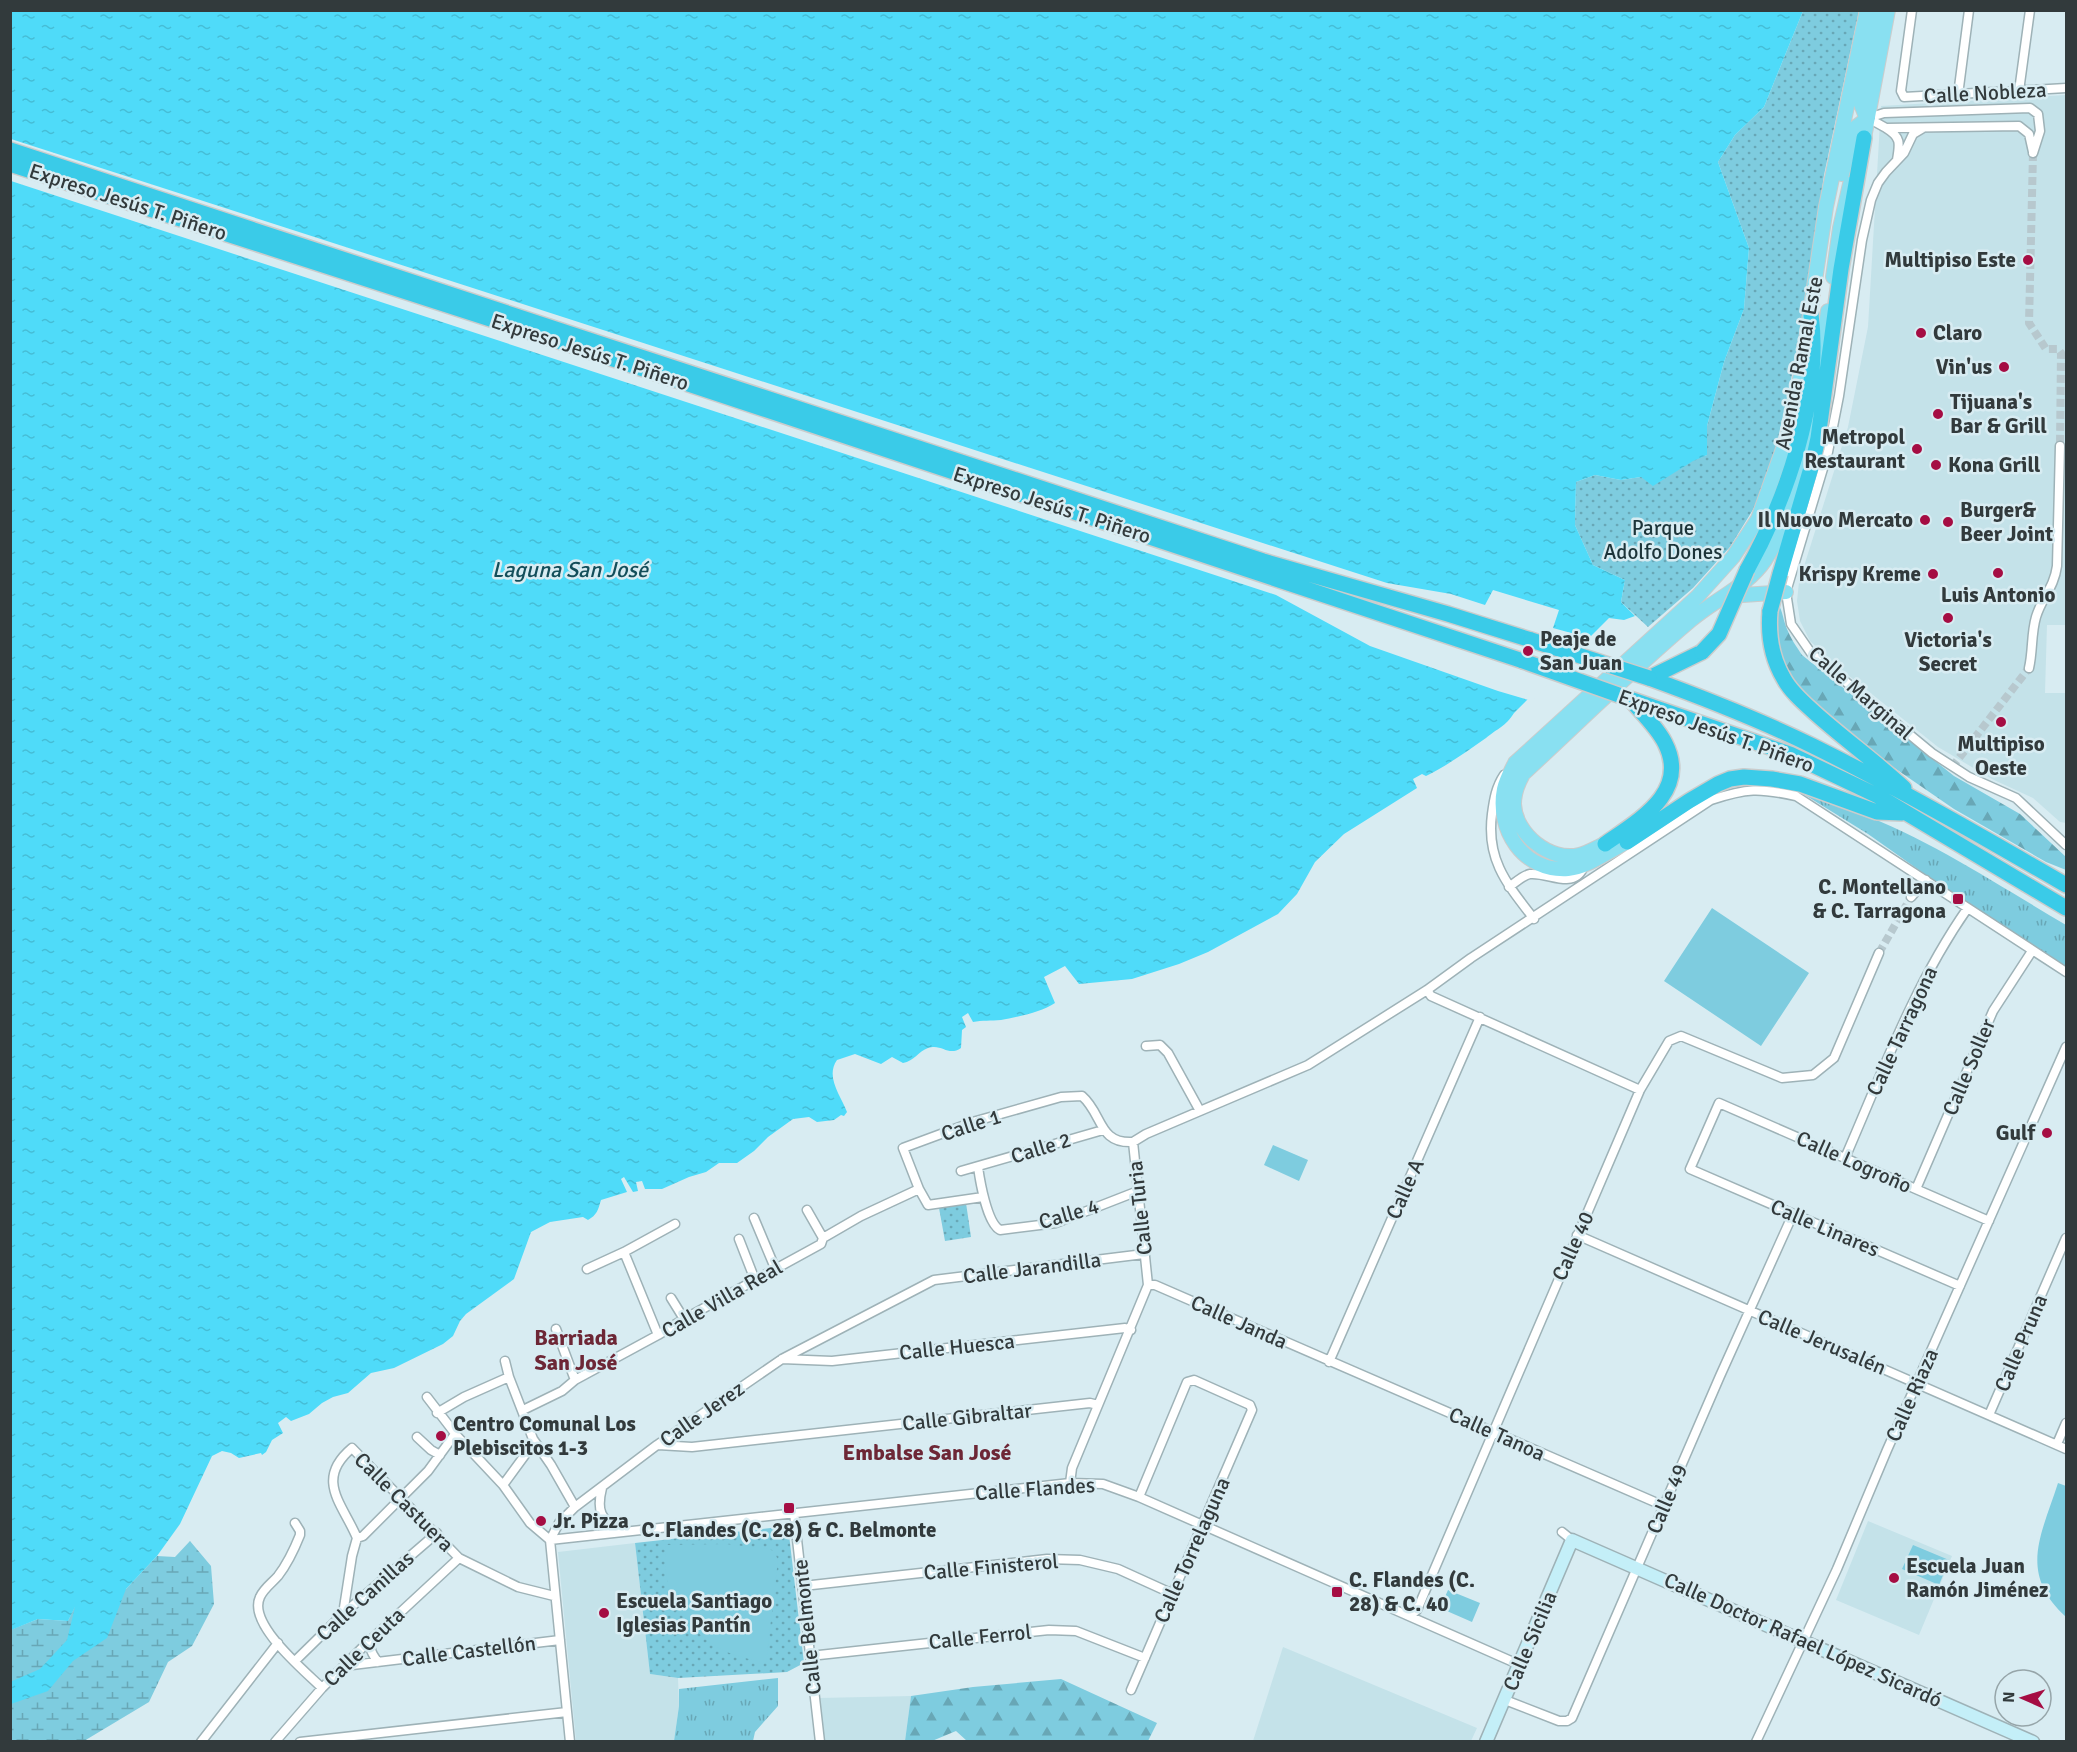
<svg xmlns="http://www.w3.org/2000/svg" width="2077" height="1752" font-family="Signika,sans-serif">
  <style>
    .built { fill: #c4e2e9 }
    .grass { fill: url(#grass-tufts) }
    .forest { fill: url(#forest-firs) }
    .wetland { fill: url(#wetland-marsh) }
    .park { fill: url(#park-dots) }
    .pitch { fill: #7eccdf }
    .water { fill: url(#water-ripples) }
    .pier { fill: #d8ecf2 }
    .lines { fill: none; stroke-linecap: round; stroke-linejoin: round }
    .street-tunnel { stroke: #b7c8ce; stroke-width: 8; stroke-dasharray: 8 4; stroke-linecap: butt }
    .street-casing { stroke: #9eb2b7; stroke-width: 11 }
    .secondary-casing { stroke: #9eb2b7; stroke-width: 15 }
    .primary-casing { stroke: #cacccc; stroke-width: 16 }
    .highway-casing { stroke: #cacccc; stroke-width: 18 }
    .street { stroke: #fff; stroke-width: 8 }
    .secondary { stroke: #c4eff8; stroke-width: 12 }
    .primary { stroke: #89e0f1; stroke-width: 14 }
    .highway { stroke: #3acbe8; stroke-width: 15 }
    .highway-bridge-casing { stroke: #cacccc; stroke-width: 18; stroke-linecap: butt }
    .highway-bridge { stroke: #3acbe8; stroke-width: 15 }
    .poi-dot { fill: #a50d43; stroke: #d8ecf2; stroke-width: 2 }
    .labels { text-anchor: middle; dominant-baseline: central; stroke-width: 5; stroke-linejoin: round; paint-order: stroke }
    .street-label { font-size: 21px; fill: #323a3c; stroke: #d8ecf2 }
    .poi-label { font-size: 21px; font-weight: bold; fill: #323a3c; stroke: #d8ecf2; text-anchor: start }
    .park-label { font-size: 21px; fill: #1c3439; stroke: #d8ecf2 }
    .water-label { font-size: 22px; font-style: italic; fill: #134e5a; stroke: #d8ecf2 }
    .neighbourhood-label { font-size: 22px; font-weight: bold; fill: #6d2736; stroke: #d8ecf2 }
  </style>
  <defs>
    <pattern id="grass-tufts" width="24" height="20" patternUnits="userSpaceOnUse" patternTransform="scale(1.5)"><rect width="24" height="20" fill="#7eccdf"/><path d="M3 7l-1-3M5 7V3M7 7l1-3M15 17l-1-3M17 17v-4M19 17l1-3" fill="none" stroke="#68a7b6"/></pattern>
    <pattern id="forest-firs" width="22" height="20" patternUnits="userSpaceOnUse" patternTransform="scale(1.5)"><rect width="22" height="20" fill="#7eccdf"/><path d="M5 1l3.5 6h-7zM16 11l3.5 6h-7z" fill="#68a7b6"/></pattern>
    <pattern id="wetland-marsh" width="20" height="14" patternUnits="userSpaceOnUse" patternTransform="scale(1.5)"><rect width="20" height="14" fill="#7eccdf"/><path d="M1 5h8M5 5V1M11 12h8M15 12V8" fill="none" stroke="#68a7b6"/></pattern>
    <pattern id="park-dots" width="8" height="8" patternUnits="userSpaceOnUse" patternTransform="scale(1.5)"><rect width="8" height="8" fill="#7eccdf"/><path d="M2 2h.1M6 6h.1" fill="none" stroke="#68a7b6" stroke-width="1.8" stroke-linecap="round"/></pattern>
    <pattern id="water-ripples" width="26" height="14" patternUnits="userSpaceOnUse" patternTransform="scale(1.5)"><rect width="26" height="14" fill="#4fdbf9"/><path d="M2 4q2-2 4 0t4 0M15 11q2-2 4 0t4 0" fill="none" stroke="#45bdd6"/></pattern>
  </defs>
  <rect width="100%" height="100%" fill="#d8ecf2"/>
  <path class="built" d="M2066,95V625H2047L2045,693H2066V823L2060,822L2033,798L1992,779L1938,747L1833,663L1810,641L1800,621L1797,601L1799,582L1848,427L1868,327L1881,106Z
    M1868,1521L1952,1556L1919,1635L1836,1600Z
    M635,1543L650,1674L678,1678L679,1706L674,1741H576L558,1552Z
    M1283,1647L1477,1728L1471,1741H1253Z
    M911,1696L905,1741H824L819,1698Z"/>
  <path class="grass" d="M1805,795C1823,799 1839,806 1857,812C1931,840 1998,885 2066,925V967L1984,916L1868,834Z
    M778,1678V1706L755,1732L753,1741H674L679,1706V1689Z"/>
  <path class="forest" d="M1777,602C1783,611 1783,620 1787,629C1791,639 1796,646 1802,655L1954,776L2020,814L2066,857V870L2046,862L1954,809L1861,745L1791,683L1773,643Z
    M1061,1679L1157,1723L1148,1741H967L956,1731L932,1741H905L911,1696L973,1687Z"/>
  <path class="wetland" d="M190,1541L211,1566L214,1604L192,1646L168,1662L149,1702L84,1741H11L10,1630L38,1619L68,1621L76,1604L126,1589L157,1556L175,1557Z"/>
  <path class="park" d="M1803,11H1859L1824,175L1801,334L1774,456L1754,508L1730,547L1693,588L1648,627L1621,602L1625,580L1593,565L1575,525L1576,482L1595,475L1621,480L1641,477L1707,455V426L1724,362L1744,309L1749,248L1718,162L1735,135L1764,107Z
    M966,1203L971,1237L945,1241L939,1208Z
    M788,1526L804,1663L787,1672L678,1678L650,1674L635,1543Z"/>
  <path class="pitch" d="M1712,908L1809,973L1761,1046L1664,981Z
    M1273,1145L1308,1160L1299,1181L1264,1165Z
    M2058,1483L2066,1486V1617C2018,1573 2041,1536 2058,1483Z
    M726,1544L768,1549L774,1551L778,1560L766,1663C750,1659 732,1656 717,1647C692,1632 669,1603 666,1573C665,1563 666,1554 665,1545Z
    M1913,1545L1949,1560L1939,1585L1902,1569Z
    M1448,1590L1480,1603L1472,1622L1440,1608Z"/>
  <path class="water" d="M11,11H1803L1764,107L1735,135L1718,162L1749,248L1744,309L1724,362L1707,426V455L1693,461L1653,486L1641,477L1621,480L1595,475L1576,482L1575,525L1593,565L1625,580L1621,602L1635,616L1624,620L1609,618L1514,713C1505,727 1498,728 1486,738C1466,752 1448,765 1426,776L1422,774L1413,779L1417,788L1344,834L1315,862L1297,894L1278,914L1208,952L1179,964L1132,979L1079,984L1065,966L1044,977L1055,1003C1042,1012 1017,1017 1001,1020C991,1021 982,1020 973,1022L968,1013L962,1017L966,1027L962,1030L961,1048C948,1057 942,1043 928,1048C919,1051 914,1061 903,1063L892,1057L881,1064L855,1054L837,1060C825,1077 841,1096 847,1112L844,1116L841,1115L834,1120L817,1122L809,1117L793,1119L768,1137L754,1151L737,1163H719L706,1172L689,1177L662,1189H645L642,1181L636,1182L638,1191L633,1192L624,1177L621,1179L627,1192L601,1200C598,1210 597,1215 588,1220L583,1217L550,1222L531,1232L514,1279L466,1314L460,1321L453,1336L443,1344L394,1368L371,1373L348,1393L333,1397L322,1403L309,1414L291,1421L286,1417L278,1423L283,1433L272,1440L266,1452L262,1455L261,1453L239,1458L231,1453L222,1451L212,1456L180,1524L157,1556L126,1589L107,1638L73,1661L48,1691L11,1704L10,1682L40,1669L67,1640L75,1607L68,1621L38,1619L11,1630Z"/>
  <path class="pier" d="M11,139L1387,583L1451,594L1485,605L1493,590L1559,610L1553,628L1593,639L1532,701L1498,691L1370,646L1276,595L11,181Z"/>
  <g class="lines">
    <path class="street-tunnel" d="M2033,153L2029,323L2046,349H2058L2061,353L2060,446
      M1952,767L2029,668
      M1879,953L1911,897"/>
    <g class="street-casing">
      <path id="street" d="M1912,10L1901,91L1904,97L2066,88
        M2019,91L2030,10
        M1958,95L1969,10
        M1868,118L1884,113L2030,108L2038,114L2040,131L2033,153
        M1868,118L1886,128L2019,126L2029,134L2033,152
        M1886,128C1901,137 1900,143 1897,160
        M1923,128L1913,134L1904,153L1886,172L1878,183L1871,200L1862,240L1839,396L1828,452L1786,592L1791,624L1811,653L1932,753L1969,777L2016,798L2066,845
        M2029,668C2033,651 2031,634 2036,617C2042,597 2054,588 2057,566L2060,446
        M1504,775C1496,787 1494,799 1492,814C1486,860 1507,884 1534,919
        M1509,887C1515,883 1523,875 1530,874C1550,872 1575,892 1585,864
        M1911,897L1926,880
        M1427,990L1431,996L1640,1090
        M1146,1046L1160,1045L1168,1053L1200,1111
        M1845,1158C1882,1073 1914,985 1967,909
        M978,1167C980,1181 987,1223 1000,1230L1056,1223L1138,1191
        M961,1171L1103,1130
        M1916,1189L1993,1011L2032,951
        M983,1197L928,1205L919,1189L903,1148L976,1121L1061,1097L1082,1096C1103,1114 1098,1144 1133,1142
        M807,1210L823,1238
        M754,1218L775,1268
        M1577,1235L2066,1449
        M739,1239L755,1280
        M624,1252L658,1335
        M587,1269L624,1252L675,1224
        M1148,1285H1155L1664,1506
        M1960,1286L1690,1169L1719,1103L1989,1221
        M671,1298L684,1319
        M556,1329L575,1380
        M782,1359L832,1361L1125,1328L1131,1330
        M505,1361L509,1377L533,1439L551,1465L575,1507
        M1329,1362L1480,1017
        M427,1397L457,1436L503,1485L530,1523L550,1540
        M523,1410L562,1391L575,1380L658,1335L684,1319L821,1244L823,1238L861,1216L919,1189
        M437,1413L464,1397L509,1377
        M1989,1415L2066,1238
        M417,1437L431,1450L440,1455
        M2057,1444L2066,1423
        M658,1445L692,1447L1090,1403L1098,1405
        M1070,1483L1072,1468L1148,1285L1133,1142L1146,1134L1308,1065L1427,990L1471,958L1711,800C1747,788 1759,788 1796,796L2066,972
        M503,1485L525,1455L533,1439
        M602,1488C596,1512 601,1518 620,1532
        M794,1513L820,1742
        M295,1523L300,1531V1535C294,1550 288,1563 278,1576C272,1583 264,1588 260,1597C247,1624 305,1671 322,1688
        M1562,1532L1572,1540
        M357,1538L363,1536L428,1471L455,1434
        M550,1540L1070,1483L1103,1484L1139,1497L1520,1665
        M803,1586L1047,1559L1080,1560L1118,1569L1173,1594
        M343,1614L352,1556L357,1538C343,1504 314,1480 352,1448L459,1558L518,1587L554,1596
        M1410,1616L1417,1610L1640,1090L1669,1041L1681,1036L1782,1078L1813,1075L1834,1058L1879,953
        M371,1639C369,1649 372,1654 378,1662
        M810,1656L1049,1630L1076,1631L1145,1658
        M295,1661L343,1614L437,1533
        M344,1666L560,1640
        M1131,1690L1252,1410L1250,1405L1194,1380L1187,1382L1139,1497
        M1505,1700L1559,1721H1567L1572,1718L1720,1376L1793,1214
        M201,1742L278,1643
        M275,1742L322,1688L362,1648L459,1558
        M300,1742L567,1712
        M570,1742L550,1540L559,1523L575,1507L657,1445L782,1359L934,1280L1144,1254
        M1756,1742L1837,1569L1887,1450L2066,1047"/>
    </g>
    <g class="secondary-casing">
      <path id="secondary" d="M1486,1742L1572,1540L2033,1742"/>
    </g>
    <g class="primary-casing">
      <path id="primary" d="M1866,117L1861,104V92L1877,10
        M1861,148L1864,138L1888,10
        M1842,174L1853,132L1856,127L1868,118
        M1833,277L1840,228L1850,184
        M1728,596L1786,592
        M1627,842C1609,851 1588,867 1568,869C1523,872 1496,829 1504,789C1506,780 1511,771 1515,763L1697,597L1733,557L1758,519L1788,435L1801,374L1826,207L1867,10
        M1605,844C1597,847 1588,853 1579,855C1550,862 1515,834 1514,804C1514,793 1518,783 1523,774C1579,722 1633,669 1691,620C1714,600 1748,586 1765,560C1810,490 1816,392 1828,311"/>
    </g>
    <g class="highway-casing">
      <path id="highway" d="M10,150L1263,561L1448,614L1531,640
        M10,164L568,344L1523,661
        M1747,570C1787,498 1822,397 1811,314
        M1780,574L1813,461L1818,438L1841,269L1864,138
        M1770,611C1768,634 1772,659 1784,679C1791,692 1804,703 1815,713C1844,739 1876,762 1904,788
        M1649,678C1704,698 1760,720 1813,746C1900,789 1983,837 2066,885
        M1649,678L1702,652
        M1630,699L1790,754L1878,796L2066,908
        M1627,842L1689,801L1718,784L1730,779L1744,777L1772,779L1800,784L1877,812L1902,813
        M1605,844C1639,820 1690,792 1665,743C1657,727 1641,712 1630,699"/>
    </g>
    <use href="#street" class="street"/>
    <use href="#secondary" class="secondary"/>
    <use href="#primary" class="primary"/>
    <use href="#highway" class="highway"/>
    <g class="highway-bridge-casing">
      <path id="highway-bridge" d="M1770,611L1780,574
        M1531,640L1649,678
        M1702,652L1719,634L1747,570
        M1523,661L1630,699"/>
    </g>
    <use href="#highway-bridge" class="highway-bridge"/>
  </g>
  <g class="poi-dot">
    <circle cx="2028" cy="260" r="6"/>
    <circle cx="1921" cy="333" r="6"/>
    <circle cx="2004" cy="367" r="6"/>
    <circle cx="1938" cy="414" r="6"/>
    <circle cx="1917" cy="449" r="6"/>
    <circle cx="1936" cy="465" r="6"/>
    <circle cx="1925" cy="520" r="6"/>
    <circle cx="1948" cy="522" r="6"/>
    <circle cx="1998" cy="573" r="6"/>
    <circle cx="1933" cy="574" r="6"/>
    <circle cx="1948" cy="618" r="6"/>
    <circle cx="1528" cy="651" r="6"/>
    <circle cx="2001" cy="722" r="6"/>
    <rect x="1952" y="893" width="12" height="12" rx="3"/>
    <circle cx="2047" cy="1133" r="6"/>
    <circle cx="441" cy="1436" r="6"/>
    <rect x="783" y="1502" width="12" height="12" rx="3"/>
    <circle cx="541" cy="1521" r="6"/>
    <circle cx="1894" cy="1578" r="6"/>
    <rect x="1331" y="1586" width="12" height="12" rx="3"/>
    <circle cx="604" cy="1613" r="6"/>
  </g>
  <g class="labels">
    <g class="street-label">
      <text transform="translate(1985 93) rotate(-3)">Calle Nobleza</text>
      <text transform="translate(128 202) rotate(18)">Expreso Jesús T. Piñero</text>
      <text transform="translate(590 352) rotate(18)">Expreso Jesús T. Piñero</text>
      <text transform="translate(1799 363) rotate(-79)">Avenida Ramal Este</text>
      <text transform="translate(1052 505) rotate(18)">Expreso Jesús T. Piñero</text>
      <text transform="translate(1861 693) rotate(41)">Calle Marginal</text>
      <text transform="translate(1716 731) rotate(20)">Expreso Jesús T. Piñero</text>
      <text transform="translate(1902 1031) rotate(-65)">Calle Tarragona</text>
      <text transform="translate(1969 1067) rotate(-67)">Calle Soller</text>
      <text transform="translate(971 1125) rotate(-18)">Calle 1</text>
      <text transform="translate(1041 1148) rotate(-17)">Calle 2</text>
      <text transform="translate(1854 1162) rotate(24)">Calle Logroño</text>
      <text transform="translate(1405 1189) rotate(-66)">Calle A</text>
      <text transform="translate(1140 1208) rotate(-96)">Calle Turia</text>
      <text transform="translate(1069 1214) rotate(-16)">Calle 4</text>
      <text transform="translate(1825 1228) rotate(23)">Calle Linares</text>
      <text transform="translate(1573 1246) rotate(-66)">Calle 40</text>
      <text transform="translate(1032 1268) rotate(-7)">Calle Jarandilla</text>
      <text transform="translate(722 1299) rotate(-30)">Calle Villa Real</text>
      <text transform="translate(1239 1322) rotate(24)">Calle Janda</text>
      <text transform="translate(1822 1342) rotate(23)">Calle Jerusalén</text>
      <text transform="translate(2021 1343) rotate(-67)">Calle Pruna</text>
      <text transform="translate(957 1347) rotate(-6)">Calle Huesca</text>
      <text transform="translate(1912 1395) rotate(-66)">Calle Riaza</text>
      <text transform="translate(702 1414) rotate(-35)">Calle Jerez</text>
      <text transform="translate(967 1417) rotate(-6)">Calle Gibraltar</text>
      <text transform="translate(1497 1434) rotate(24)">Calle Tanoa</text>
      <text transform="translate(1035 1489) rotate(-4)">Calle Flandes</text>
      <text transform="translate(1667 1499) rotate(-67)">Calle 49</text>
      <text transform="translate(404 1502) rotate(45)">Calle Castuera</text>
      <text transform="translate(1192 1550) rotate(-66)">Calle Torrelaguna</text>
      <text transform="translate(991 1567) rotate(-5)">Calle Finisterol</text>
      <text transform="translate(365 1596) rotate(-42)">Calle Canillas</text>
      <text transform="translate(807 1627) rotate(-96)">Calle Belmonte</text>
      <text transform="translate(980 1637) rotate(-6)">Calle Ferrol</text>
      <text transform="translate(1803 1640) rotate(24)">Calle Doctor Rafael López Sicardó</text>
      <text transform="translate(1530 1641) rotate(-67)">Calle Sicilia</text>
      <text transform="translate(364 1647) rotate(-44)">Calle Ceuta</text>
      <text transform="translate(469 1651) rotate(-7)">Calle Castellón</text>
    </g>
    <g class="poi-label">
      <text x="2016" y="260" text-anchor="end">Multipiso Este</text>
      <text x="1933" y="333">Claro</text>
      <text x="1992" y="367" text-anchor="end">Vin'us</text>
      <text x="1950" y="402">Tijuana's<tspan x="1950" dy="24">Bar &amp; Grill</tspan></text>
      <text x="1905" y="437" text-anchor="end">Metropol<tspan x="1905" dy="24">Restaurant</tspan></text>
      <text x="1948" y="465">Kona Grill</text>
      <text x="1960" y="510">Burger&amp;<tspan x="1960" dy="24">Beer Joint</tspan></text>
      <text x="1913" y="520" text-anchor="end">Il Nuovo Mercato</text>
      <text x="1921" y="574" text-anchor="end">Krispy Kreme</text>
      <text x="1998" y="595" text-anchor="middle">Luis Antonio</text>
      <text x="1540" y="639">Peaje de<tspan x="1540" dy="24">San Juan</tspan></text>
      <text x="1948" y="640" text-anchor="middle">Victoria's<tspan x="1948" dy="24">Secret</tspan></text>
      <text x="2001" y="744" text-anchor="middle">Multipiso<tspan x="2001" dy="24">Oeste</tspan></text>
      <text x="1946" y="887" text-anchor="end">C. Montellano<tspan x="1946" dy="24">&amp; C. Tarragona</tspan></text>
      <text x="2035" y="1133" text-anchor="end">Gulf</text>
      <text x="453" y="1424">Centro Comunal Los<tspan x="453" dy="24">Plebiscitos 1-3</tspan></text>
      <text x="553" y="1521">Jr. Pizza</text>
      <text x="789" y="1530" text-anchor="middle">C. Flandes (C. 28) &amp; C. Belmonte</text>
      <text x="1906" y="1566">Escuela Juan<tspan x="1906" dy="24">Ramón Jiménez</tspan></text>
      <text x="1349" y="1580">C. Flandes (C.<tspan x="1349" dy="24">28) &amp; C. 40</tspan></text>
      <text x="616" y="1601">Escuela Santiago<tspan x="616" dy="24">Iglesias Pantín</tspan></text>
    </g>
    <g class="park-label">
      <text x="1663" y="528">Parque<tspan x="1663" dy="24">Adolfo Dones</tspan></text>
    </g>
    <g class="water-label">
      <text x="570" y="569">Laguna San José</text>
    </g>
    <g class="neighbourhood-label">
      <text x="576" y="1337">Barriada<tspan x="576" dy="25">San José</tspan></text>
      <text x="927" y="1452">Embalse San José</text>
    </g>
  </g>
  <rect width="2077" height="1752" fill="none" stroke="#323a3c" stroke-width="24"/>
  <g transform="translate(2023 1698) rotate(273)"><circle r="28" fill="#d8ecf2" stroke="#96a5a9" stroke-width="1.5"/>
  <path d="M0-4.5L10 22L0 15L-10 22Z" fill="#a50d43"/>
  <text y="-9" font-size="16" font-weight="bold" text-anchor="middle" fill="#323a3c">N</text>
  </g>
</svg>
